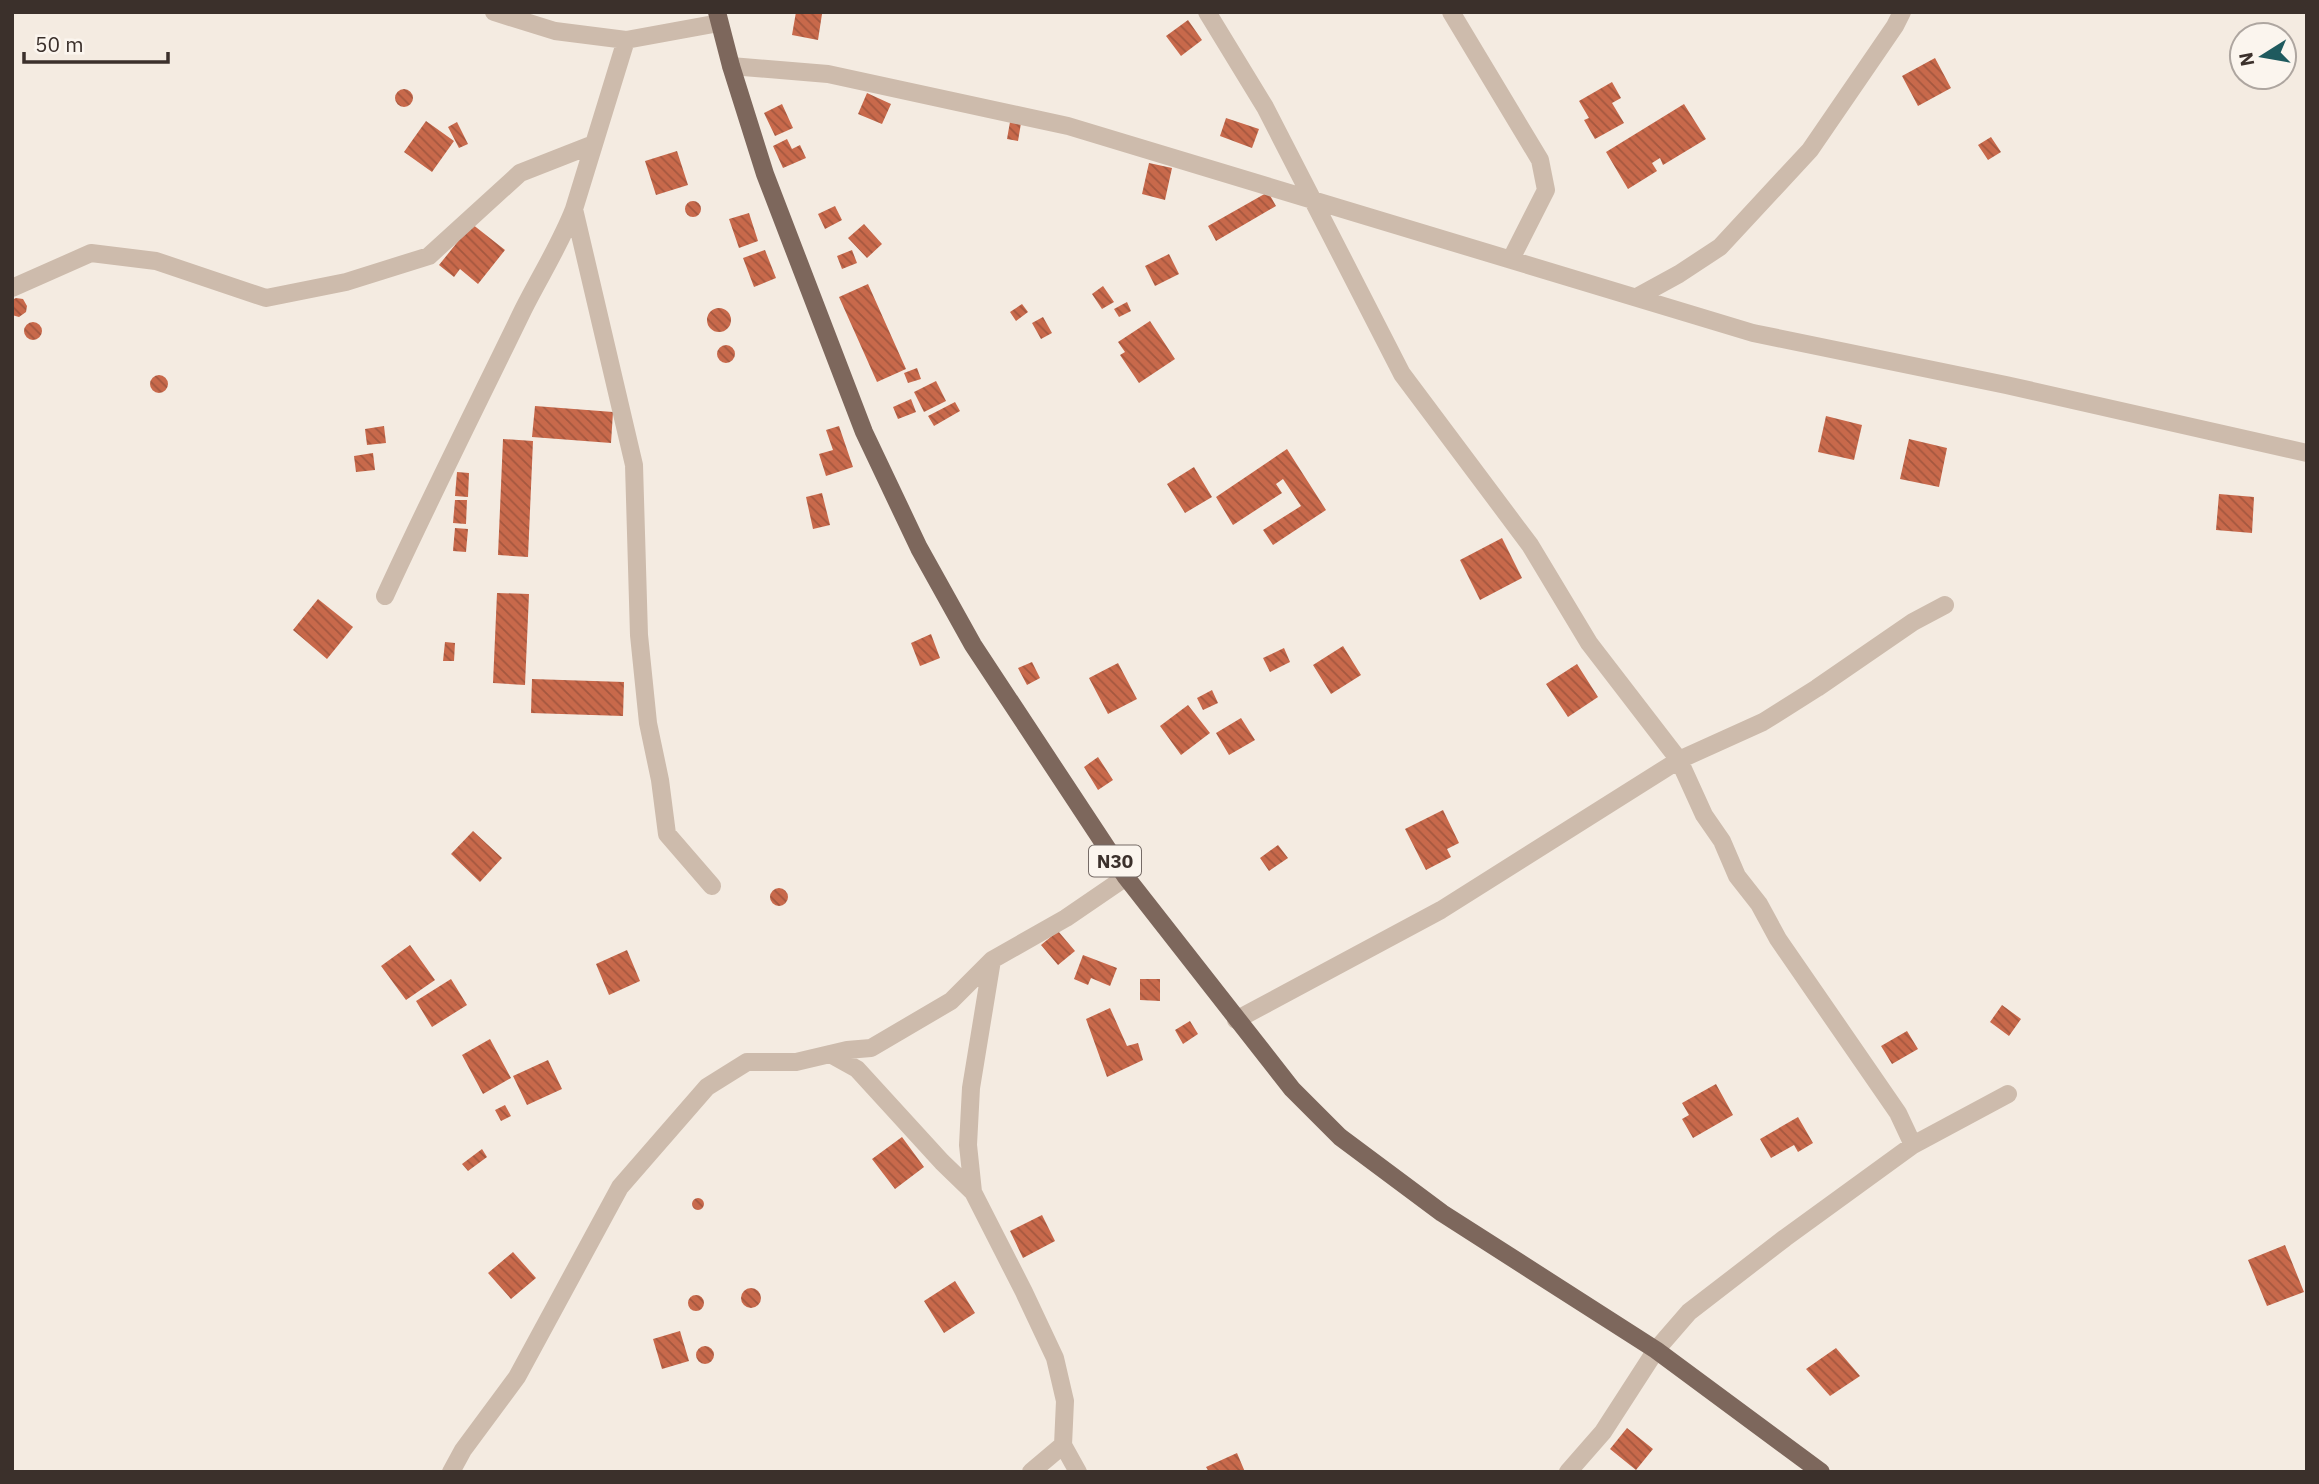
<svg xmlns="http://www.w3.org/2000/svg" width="2319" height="1484" font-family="'IBM Plex Sans',sans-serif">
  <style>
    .building { fill: url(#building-back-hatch) }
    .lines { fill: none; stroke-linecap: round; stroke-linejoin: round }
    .minor { stroke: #cdbbac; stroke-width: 18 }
    .primary { stroke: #7d675c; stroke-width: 18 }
    .labels { text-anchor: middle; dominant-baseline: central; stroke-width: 7; stroke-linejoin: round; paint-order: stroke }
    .shield { fill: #fbf5ee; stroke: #756b66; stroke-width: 2 }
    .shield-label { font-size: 19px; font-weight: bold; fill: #3b302b }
  </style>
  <defs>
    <pattern id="building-back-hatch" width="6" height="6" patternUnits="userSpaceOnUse" patternTransform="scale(1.75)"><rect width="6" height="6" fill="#c8694b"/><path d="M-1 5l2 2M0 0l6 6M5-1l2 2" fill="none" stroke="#a4573f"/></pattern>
  </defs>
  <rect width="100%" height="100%" fill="#f4ebe1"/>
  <path class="building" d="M796,12L822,14L818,40L792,35Z
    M1188,20L1202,40L1181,56L1166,36Z
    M1935,58L1951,88L1918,106L1902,76Z
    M1612,82L1621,98L1612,103L1624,123L1595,139L1584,120L1589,118L1579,101Z
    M395 98a9 9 0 1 1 18 0a9 9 0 1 1-18 0Z
    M867,93L891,104L882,124L858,114Z
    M782,104L793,128L775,136L764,113Z
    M1684,104L1706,139L1663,165L1660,158L1652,163L1657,171L1628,189L1606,152Z
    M1226,118L1259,129L1252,148L1220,136Z
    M426,121L454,141L432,172L404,152Z
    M457,122L468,144L459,148L448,127Z
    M1010,122L1021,123L1018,141L1007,139Z
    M1991,137L2001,152L1988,160L1978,145Z
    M787,139L792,149L800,145L806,158L783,168L773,146Z
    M677,151L688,185L656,195L645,161Z
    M1149,163L1172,168L1165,200L1142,194Z
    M1268,192L1276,206L1216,241L1208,226Z
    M685 209a8 8 0 1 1 16 0a8 8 0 1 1-16 0Z
    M835,206L842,220L825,229L818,214Z
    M749,213L758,241L739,248L729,219Z
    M472,224L505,250L478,284L460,269L454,277L439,265Z
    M864,224L882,244L867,258L848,238Z
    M765,250L776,278L754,287L743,258Z
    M852,250L857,263L842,269L837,256Z
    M1169,254L1179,274L1155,286L1145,266Z
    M868,284L906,369L877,382L839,297Z
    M1103,286L1114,302L1102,309L1092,294Z
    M16,298L23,299L27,306L26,312L19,317L12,315V300Z
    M1127,302L1131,311L1119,317L1114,309Z
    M1022,304L1028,312L1016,321L1010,312Z
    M707 320a12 12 0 1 1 24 0a12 12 0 1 1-24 0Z
    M1043,317L1052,333L1041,339L1032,323Z
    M1150,321L1175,359L1139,383L1120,355L1125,352L1118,342Z
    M24 331a9 9 0 1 1 18 0a9 9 0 1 1-18 0Z
    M717 354a9 9 0 1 1 18 0a9 9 0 1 1-18 0Z
    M917,368L921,379L908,383L904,373Z
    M150 384a9 9 0 1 1 18 0a9 9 0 1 1-18 0Z
    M936,381L946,401L924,412L914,392Z
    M911,399L916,412L898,419L893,407Z
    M955,402L960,411L934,426L928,416Z
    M535,406L613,412L611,443L532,437Z
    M1826,416L1862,425L1854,460L1818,452Z
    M384,426L386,443L367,445L365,429Z
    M839,426L853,467L826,476L819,454L833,450L826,430Z
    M503,439L533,441L528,557L498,555Z
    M1909,439L1947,448L1939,487L1900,479Z
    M1287,449L1326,510L1273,545L1263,530L1301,506L1283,479L1276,484L1282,493L1233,525L1216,497Z
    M373,453L375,470L356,472L354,456Z
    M1194,467L1212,497L1185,513L1167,484Z
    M457,472L469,473L468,497L455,496Z
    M822,493L830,525L813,529L806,497Z
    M2219,494L2254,497L2252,533L2216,530Z
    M455,500H467L466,524L453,523Z
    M455,528L468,529L466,552L453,551Z
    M1502,538L1522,578L1480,600L1460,560Z
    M497,593L529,594L525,685L493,683Z
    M318,599L353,627L327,659L293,630Z
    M931,634L940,658L920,666L911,643Z
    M445,642L455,643L454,661H443Z
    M1343,646L1361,675L1331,694L1313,665Z
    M1284,648L1290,662L1270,672L1263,658Z
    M1032,662L1040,678L1027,685L1018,668Z
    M1118,663L1137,699L1108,714L1089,678Z
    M1577,664L1598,697L1568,717L1546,684Z
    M532,679L624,682L623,716L531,713Z
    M1212,690L1218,703L1203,710L1197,698Z
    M1188,705L1210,733L1181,755L1160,726Z
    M1241,718L1255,740L1229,755L1216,733Z
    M1098,757L1113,780L1098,790L1084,767Z
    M1443,810L1459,843L1447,849L1451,857L1426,870L1405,829Z
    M473,831L502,858L480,882L451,854Z
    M1278,845L1288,858L1269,871L1260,858Z
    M770 897a9 9 0 1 1 18 0a9 9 0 1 1-18 0Z
    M1058,931L1075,951L1058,965L1041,945Z
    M410,945L435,980L406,1000L381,966Z
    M627,950L640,981L609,995L596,964Z
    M1083,955L1117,968L1110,986L1091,978L1088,985L1074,979Z
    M451,979L467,1005L432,1027L416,1001Z
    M1140,979H1160V1001L1140,1000Z
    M2002,1005L2021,1019L2009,1036L1990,1022Z
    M1110,1008L1127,1046L1138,1043L1143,1060L1107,1077L1086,1019Z
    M1190,1021L1198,1034L1183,1044L1175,1030Z
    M1907,1031L1918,1049L1892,1064L1881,1046Z
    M490,1039L511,1078L483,1094L462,1055Z
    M548,1060L562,1089L527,1105L513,1076Z
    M1716,1084L1733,1115L1693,1138L1682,1119L1689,1115L1682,1103Z
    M505,1105L511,1116L501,1121L495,1110Z
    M1798,1117L1813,1143L1798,1152L1794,1145L1771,1158L1760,1139Z
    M902,1137L924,1167L895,1189L872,1159Z
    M482,1149L487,1157L468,1171L462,1164Z
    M692 1204a6 6 0 1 1 12 0a6 6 0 1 1-12 0Z
    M1042,1215L1055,1241L1023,1258L1010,1231Z
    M2285,1245L2304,1292L2267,1306L2248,1260Z
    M513,1252L536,1278L511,1299L488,1273Z
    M955,1281L975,1313L944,1333L924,1301Z
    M741 1298a10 10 0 1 1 20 0a10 10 0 1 1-20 0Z
    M688 1303a8 8 0 1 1 16 0a8 8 0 1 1-16 0Z
    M680,1331L689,1361L662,1369L653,1339Z
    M696 1355a9 9 0 1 1 18 0a9 9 0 1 1-18 0Z
    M1836,1348L1860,1376L1830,1396L1806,1369Z
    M1627,1428L1653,1449L1636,1470L1610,1449Z
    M1237,1453L1245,1472H1209L1206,1467Z"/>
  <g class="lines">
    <path class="minor" d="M494,12L555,31L626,40L719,23
      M1207,12L1265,107L1402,374L1530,545L1589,643L1679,760L1704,815L1722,841L1737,876L1759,904L1778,939L1898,1113L1913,1145
      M1451,12L1540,160L1546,190L1511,259
      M626,40L574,209L634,465L639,635L648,723L660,780L667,834L712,886
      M731,66L828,74L1068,126L1753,333L2006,385L2307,453
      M12,288L91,253L156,261L266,298L346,282L429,256L520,173L594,144
      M1637,297L1679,274L1720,247L1810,150L1895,26L1902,12
      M385,596C429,500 477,405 523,310C540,276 560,245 574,209
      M1236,1020L1441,910L1679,760L1763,722L1817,688L1913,622L1945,605
      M830,1054L857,1069L942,1162L973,1192L1024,1292L1055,1358L1065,1401L1063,1445L1078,1472
      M973,1192L968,1145L971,1088L992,960
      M451,1472L463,1450L517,1377L620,1187L707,1087L747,1062H796L847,1050L871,1048L951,1001L992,960L1066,918L1126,877
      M1031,1472L1063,1445
      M1568,1472L1603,1432L1656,1350L1689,1312L1785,1238L1913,1145L2008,1094"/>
    <path class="primary" d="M717,12L731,66L765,174L864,432L919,548L973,645L1126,877L1292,1089L1340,1137L1442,1213L1656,1350L1821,1472"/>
  </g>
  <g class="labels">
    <rect class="shield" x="1089" y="845.5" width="52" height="31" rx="5"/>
    <g class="shield-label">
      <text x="1115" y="861">N30</text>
    </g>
  </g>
  <rect width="2319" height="1484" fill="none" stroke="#3b302b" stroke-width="28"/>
  <g transform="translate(2263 56) rotate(259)"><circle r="33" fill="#fbf5ee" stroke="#aea6a0" stroke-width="2"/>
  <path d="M0-5L12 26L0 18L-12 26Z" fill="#1f5a5e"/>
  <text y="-10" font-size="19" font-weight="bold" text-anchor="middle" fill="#3b302b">N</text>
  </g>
  <path d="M24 52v10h144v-10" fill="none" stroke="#3b302b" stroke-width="3.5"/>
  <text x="35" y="52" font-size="21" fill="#3b302b" stroke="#fbf5ee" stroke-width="5" paint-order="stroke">50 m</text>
</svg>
